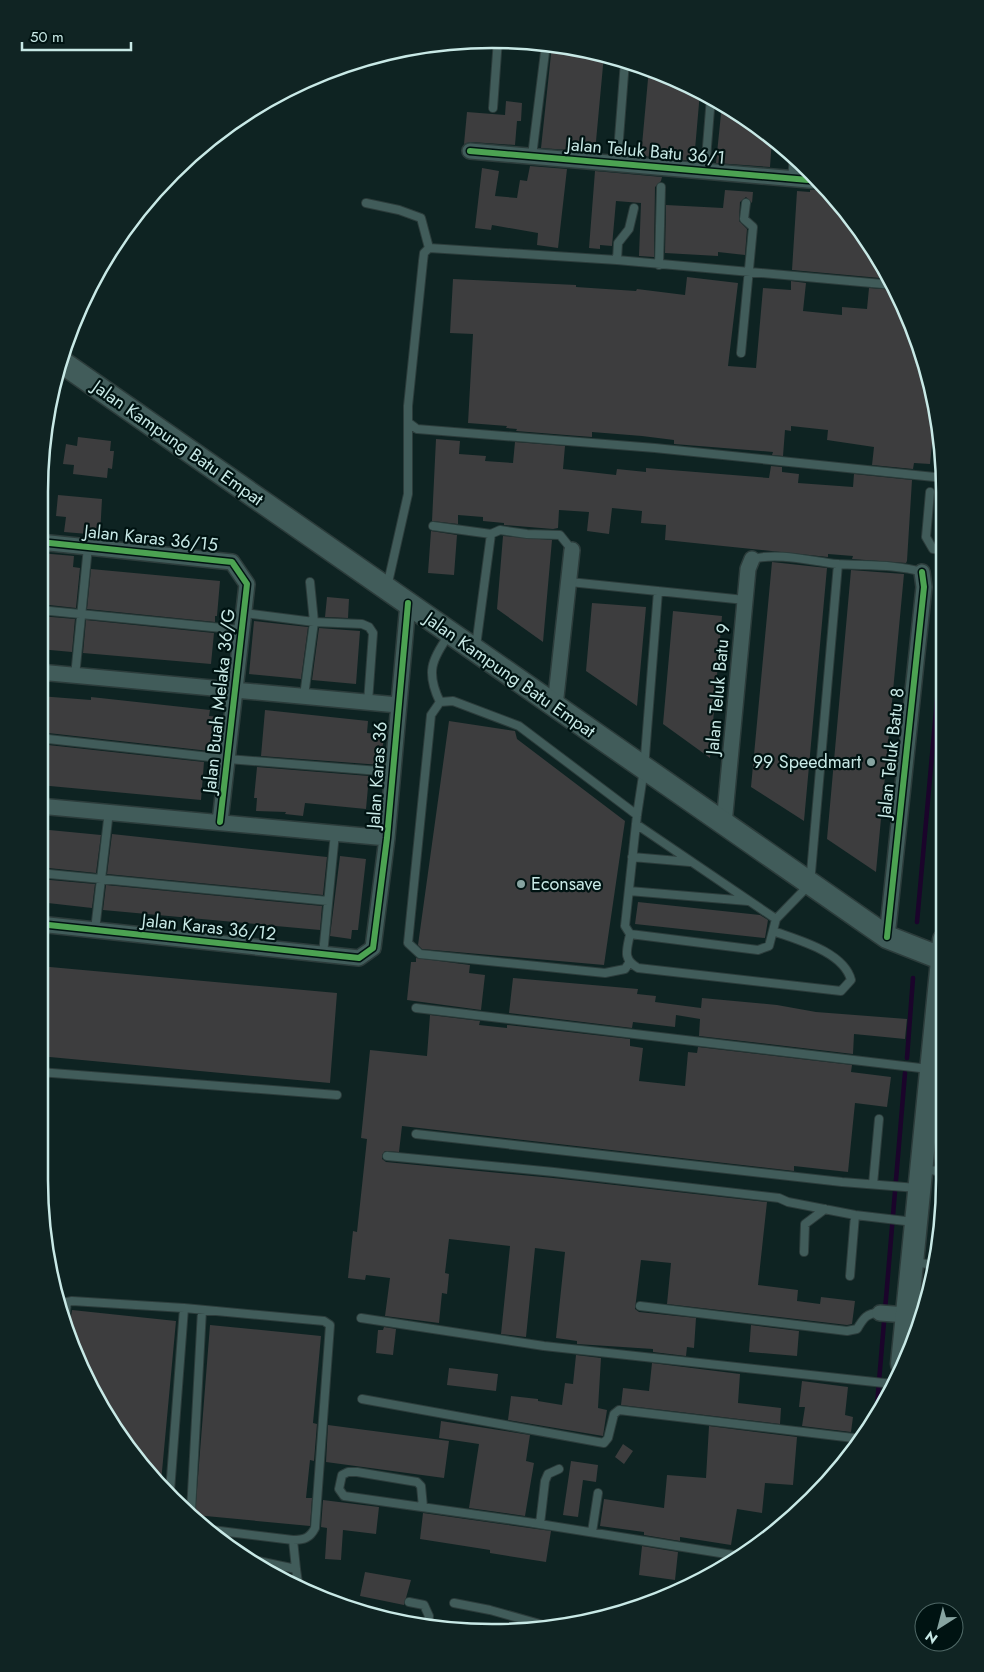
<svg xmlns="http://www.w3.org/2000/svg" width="984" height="1672" font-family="Jost,sans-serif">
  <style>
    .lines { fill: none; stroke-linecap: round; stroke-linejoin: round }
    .stream { stroke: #1b042b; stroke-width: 4.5 }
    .building { fill: #3d3d3e }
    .lane-casing { stroke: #2c3c3b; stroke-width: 10 }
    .street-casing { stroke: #2c3c3b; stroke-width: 18 }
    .secondary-casing { stroke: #2c3c3b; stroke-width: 25 }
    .lane { stroke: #415c5a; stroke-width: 8 }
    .street { stroke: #415c5a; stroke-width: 15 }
    .secondary { stroke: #415c5a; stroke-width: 22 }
    .cycleway-casing { stroke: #001312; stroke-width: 9 }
    .cycleway { stroke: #4ca352; stroke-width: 6 }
    .poi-dot { fill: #87a4a1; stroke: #001312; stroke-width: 2 }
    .labels { text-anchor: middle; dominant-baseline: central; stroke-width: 4.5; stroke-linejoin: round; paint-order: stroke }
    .street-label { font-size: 18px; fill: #c8e9e6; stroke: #001312 }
    .poi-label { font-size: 18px; fill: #c8e9e6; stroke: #001312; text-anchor: end }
    .rim { fill: none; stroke: #c8e9e6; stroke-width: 2.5 }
  </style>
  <rect width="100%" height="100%" fill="#0e2322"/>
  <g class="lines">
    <path class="stream" d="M917,922L944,622
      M907,1058L913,978
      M876,1417L905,1073"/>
  </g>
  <path class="building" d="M552,45L580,47L604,55L595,152L541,148Z
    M649,68L665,73L700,92L694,161L641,156Z
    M506,101L522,103L521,121H517L515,145L471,142L464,144L467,112L505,115Z
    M722,104L744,115L772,139L770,167L716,163Z
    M530,166L567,169L558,248L537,245L538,233L492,225L491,230L475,228L482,168L499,171L495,196L517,198L520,180L527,181Z
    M595,171L662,177L661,181L655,187L654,257L639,256L641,203L616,201L612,246L600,245V249L589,248Z
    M725,190L753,192L752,203L746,197L740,202L739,221L747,229L745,255L718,252V256L665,253L666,205L723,208Z
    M810,190H823L822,197L833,198L884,265L891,279L792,270L797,191L810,192Z
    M687,277L738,283L728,366L756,368L763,288L791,290V281L806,283L803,311L842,315V307L867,309L869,288L896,290L921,347L935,413L930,464L914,463L913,469L872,465L874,447L827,440L828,430L791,426V431L785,430L783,456L772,455L773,452L674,444V440L642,436L592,432V437L566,435L516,431L517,429L506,428L507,426L468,423L473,334L450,333L453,279L576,285V287L636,291L637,289L685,295Z
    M78,437L111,441L110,451H114L112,469L108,468L107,478L73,474L74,465L63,464L66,444L77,446Z
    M436,439L460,441L459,454L486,456L485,461L513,463L515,442L565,446L563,469L616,475L617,469L646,472V468L769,478L771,466L782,467V472L799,474L798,483L853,487L854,474L912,480L907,561L906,563L852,559L853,556L828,554V557L665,540L666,525L641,523L642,511L612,508L609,534L587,531L589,512L559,510L558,528L553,529L504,525V523L483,521V517L458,515V524L432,521Z
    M58,495L102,499L100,535L64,532L66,517L56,516Z
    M431,531L457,535L454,575L428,573Z
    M503,536L552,540L543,642L497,609Z
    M40,553L74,556L73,567L80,568L76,608L40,604Z
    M772,562L827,568L804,821L751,787Z
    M91,569L220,581L217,616H215V622L87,609Z
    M851,570L904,574L876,872L827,839Z
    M327,597L349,599L348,618L325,617Z
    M592,603L646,607L637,706L586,671Z
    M673,611L722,616L710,758L663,724Z
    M40,616L75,619L72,652L39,649Z
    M86,620L214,633L211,664L83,653Z
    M254,621L308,627L301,679L249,674Z
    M319,628L360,631L356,684L312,680Z
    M39,696L91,700V697L210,710L209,716L222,717L218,752L39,732Z
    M265,710L368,721L367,733L384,735L381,765L261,756Z
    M449,721L515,731L517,739L625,821L604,965L422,949L418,945Z
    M39,744L204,762L201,800L39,785Z
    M257,767L369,776L366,809L305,803L303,816L285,814L286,812L256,811L257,798H254Z
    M39,829L101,835L96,873L39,867Z
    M112,834L327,857L323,895L107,874Z
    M340,856L366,859L358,930H352L351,939L330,936Z
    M39,879L95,884L92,908L39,902Z
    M106,885L322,906L320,930L103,910Z
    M638,902L760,915L768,920L765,938L635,924Z
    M416,958L470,965L469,973L485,975L481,1010L407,1000L411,962H416Z
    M39,966L337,993L330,1083L39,1056Z
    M513,978L638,989L637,994L656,996L655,1002L701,1008L702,998L777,1005L816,1012L907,1019L905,1039L854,1034L853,1054L699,1036L700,1019L676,1015L675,1027L633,1022L632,1028L509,1013Z
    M430,1015L480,1021L479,1025L507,1028V1025L630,1039V1046L643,1048L639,1081L685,1086L688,1052L697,1053L698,1047L852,1065L851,1072L891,1077L887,1107L855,1103L848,1172L794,1166V1171L402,1126L399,1152L385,1151L382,1155V1159L386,1162L553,1178L767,1202L758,1285L798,1290L797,1301L820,1304L821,1297L855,1301L852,1324L847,1325L667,1304L671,1263L641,1260L635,1309L639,1312L696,1318L694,1348L687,1347L686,1356L653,1352V1349L577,1344V1341L556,1338L565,1252L535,1248L526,1337L501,1334L510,1246L449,1239L445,1273L449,1274L447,1294L442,1293L439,1323L385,1316L390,1278L366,1275L365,1280L348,1278L353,1231L357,1232L367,1139L361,1138L370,1050L427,1056Z
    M72,1310L176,1321L161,1482L132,1456L68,1335Z
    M210,1325L321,1336L313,1423L317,1424L314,1461L310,1460L306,1498H312L310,1526L195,1515Z
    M751,1325L799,1331L797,1356L749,1352Z
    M384,1327L396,1329L393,1355L376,1353L378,1330H383Z
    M576,1355L601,1358L598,1408L607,1410L603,1436L508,1420L511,1396L538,1399V1401L562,1405L565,1383L573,1384Z
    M652,1363L740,1374L738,1403L781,1408L780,1424L621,1405L623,1388L649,1391Z
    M449,1368L498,1374L496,1391L447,1385Z
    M802,1381L848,1387L845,1415L853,1417L851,1432L802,1426L805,1407H799Z
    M441,1421L530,1435L526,1461L534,1463L525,1516L469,1508L479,1444L439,1438Z
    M328,1425L449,1441L444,1478L326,1462Z
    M709,1426L797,1437L793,1485L765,1483L762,1513L737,1509L731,1545L680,1537V1541L644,1535V1532L600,1526L604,1499L664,1508L667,1475L706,1478Z
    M623,1444L633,1451L624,1464L615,1457Z
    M571,1461L598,1465L596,1482L583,1480L578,1517L563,1515Z
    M323,1500L379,1507L376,1534L343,1530L341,1560L325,1559L327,1528L321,1527Z
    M423,1513L551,1531L546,1562L490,1553V1550L420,1539Z
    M642,1546L678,1552L675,1580L639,1575Z
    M365,1572L411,1580L404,1605L360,1596Z"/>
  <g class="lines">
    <g class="lane-casing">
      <path id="lane" d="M493,108L498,39
        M532,156L546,44
        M617,164L625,61
        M705,171L711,97
        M792,179L794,156
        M366,203L399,210L421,218L429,248
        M617,260L618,243L629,229L634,208
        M659,265L661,187
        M741,353L753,227L744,219L746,203
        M409,423L417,429L655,448L944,478
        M930,492L926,537L933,549L944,550
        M433,526L491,534
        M752,559C779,552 810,561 837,564C866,566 895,564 922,572
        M570,582L745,600
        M387,587L408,494V406L423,261L424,253L429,248L617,260L894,285
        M658,591L644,769L637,815L625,926L630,934L758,950L769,946L776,919L810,884L838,564
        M40,610L242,630
        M244,613L314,622L362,624L369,627L373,633L368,702
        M476,646L491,534L500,530L527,534L560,535L572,550
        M75,676L88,547
        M304,696L314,622L310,582
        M440,702C426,673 431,660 449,635
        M39,738L228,759L392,772
        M636,824L776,919
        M632,857L690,862
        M39,873L328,901
        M629,891L748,901
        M95,930L109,811
        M630,934C627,950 622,959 638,968L841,991L851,980C844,952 798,940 773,931
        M323,954L335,833
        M629,963L625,969L605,973L420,954L408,943L431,715L440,702L453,701L519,726L637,815
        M416,1008L929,1069
        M39,1072L337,1095
        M416,1134L842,1182L917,1188
        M387,1156L554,1172L779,1198L788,1202L855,1215L914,1222
        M923,1169L944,1172
        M873,1184L879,1119
        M804,1252L805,1224L825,1209
        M915,1262L933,1265
        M850,1276L855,1215
        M640,1306L847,1331L857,1329C863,1319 867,1312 880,1313
        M361,1318L544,1346L893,1384
        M64,1327L67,1302L72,1301L184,1308L324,1321L330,1325L315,1528C310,1538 304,1540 293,1540L212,1530
        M362,1399L604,1443L608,1438L614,1414L619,1410L862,1439
        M170,1491L184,1308
        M423,1507L421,1486L417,1482L357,1472H348L342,1475L339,1489L344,1496L527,1522L739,1556
        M191,1511L202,1310
        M540,1524L545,1481L548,1474L559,1469
        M592,1532L598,1493
        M293,1540L296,1569
        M244,1558L296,1569L298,1583
        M409,1602L424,1605L429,1616L428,1623
        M454,1603L490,1610L547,1626"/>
    </g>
    <g class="street-casing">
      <path id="street" d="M470,151L820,181
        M40,542L232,562L247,584L220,822
        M39,672L398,705
        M555,706L572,550
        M39,806L387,838
        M724,824L748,569L752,559
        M39,924L359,958L373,948L387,838L408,603
        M887,937L924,587L922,572
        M880,1313L907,1315"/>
    </g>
    <g class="secondary-casing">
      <path id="secondary" d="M60,361L887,937L943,959
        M902,1364L944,940"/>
    </g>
    <use href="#lane" class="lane"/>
    <use href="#street" class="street"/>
    <use href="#secondary" class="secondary"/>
    <g class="cycleway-casing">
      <path id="cycleway" d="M470,151L820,181
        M40,542L232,562L247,584L220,822
        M39,924L359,958L373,948L387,838L408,603
        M887,937L924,587L922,572"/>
    </g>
    <use href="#cycleway" class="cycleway"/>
  </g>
  <g class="poi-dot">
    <circle cx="871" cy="762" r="5"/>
    <circle cx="521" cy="884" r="5"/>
  </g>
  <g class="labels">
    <g class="street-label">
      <text transform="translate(646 151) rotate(5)">Jalan Teluk Batu 36/1</text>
      <text transform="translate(178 443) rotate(35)">Jalan Kampung Batu Empat</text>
      <text transform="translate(151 538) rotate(6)">Jalan Karas 36/15</text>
      <text transform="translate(510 675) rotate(35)">Jalan Kampung Batu Empat</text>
      <text transform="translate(718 689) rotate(-85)">Jalan Teluk Batu 9</text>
      <text transform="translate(219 701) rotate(-84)">Jalan Buah Melaka 36/G</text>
      <text transform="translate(891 753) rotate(-84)">Jalan Teluk Batu 8</text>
      <text transform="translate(377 775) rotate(-86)">Jalan Karas 36</text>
      <text transform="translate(209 927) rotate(6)">Jalan Karas 36/12</text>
    </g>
    <g class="poi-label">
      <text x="861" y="762">99 Speedmart</text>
      <text x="531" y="884" text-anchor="start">Econsave</text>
    </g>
  </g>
  <path d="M0 0H984V1672H0ZM492 48H492A444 444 0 0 1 936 492V1180A444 444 0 0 1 492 1624H492A444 444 0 0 1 48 1180V492A444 444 0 0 1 492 48Z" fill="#102423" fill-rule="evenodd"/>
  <path class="rim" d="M492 48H492A444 444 0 0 1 936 492V1180A444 444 0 0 1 492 1624H492A444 444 0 0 1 48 1180V492A444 444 0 0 1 492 48Z"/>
  <g transform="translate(939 1627) rotate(216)"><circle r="24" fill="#001312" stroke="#506967"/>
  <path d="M0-4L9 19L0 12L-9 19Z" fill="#87a4a1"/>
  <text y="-8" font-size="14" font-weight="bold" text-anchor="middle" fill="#c8e9e6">N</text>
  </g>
  <path d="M22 42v8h109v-8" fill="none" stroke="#c8e9e6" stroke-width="2.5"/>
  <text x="30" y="42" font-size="15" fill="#c8e9e6" stroke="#001312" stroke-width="4" paint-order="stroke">50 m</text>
</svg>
